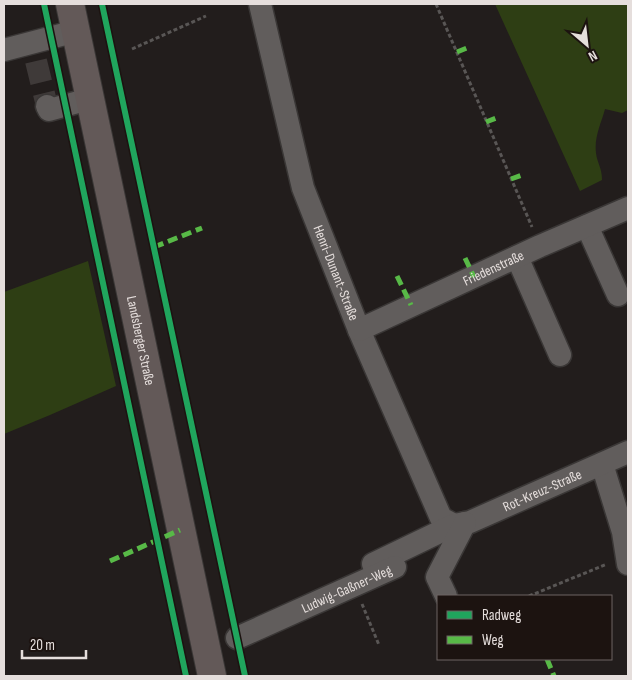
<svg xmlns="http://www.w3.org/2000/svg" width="632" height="680" font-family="'Sofia Sans Condensed',sans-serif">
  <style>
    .green { fill: #2e3e14 }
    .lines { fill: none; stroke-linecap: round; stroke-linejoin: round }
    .minor-tunnel { stroke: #3f3a39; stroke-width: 22; stroke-dasharray: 22 11; stroke-linecap: butt }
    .minor-casing { stroke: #3a3736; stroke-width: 25 }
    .major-casing { stroke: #3a3736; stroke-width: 30 }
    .path { stroke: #595655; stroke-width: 3; stroke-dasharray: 4 2.5; stroke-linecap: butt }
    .minor { stroke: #615d5c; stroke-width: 22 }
    .major { stroke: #635958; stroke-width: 28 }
    .quiet { stroke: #58b947; stroke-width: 5; stroke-dasharray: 10 5; stroke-linecap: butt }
    .cycleway-casing { stroke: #1c1310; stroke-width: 9 }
    .cycleway { stroke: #20a55d; stroke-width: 6 }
    .labels { text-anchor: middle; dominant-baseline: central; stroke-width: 4; stroke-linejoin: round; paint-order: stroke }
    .street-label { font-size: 14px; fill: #e5dedc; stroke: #1c1310 }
  </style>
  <rect width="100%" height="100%" fill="#221d1c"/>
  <path class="green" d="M495,4H628V110L622,113L605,109C601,124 594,137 596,153C597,163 602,167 602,180L580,191Z
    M88,261L116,386L50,415L4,434V292Z"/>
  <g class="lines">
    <path class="minor-tunnel" d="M36,61L47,106"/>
    <g class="minor-casing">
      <g id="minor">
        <path id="s1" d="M260,4L303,188L359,330L441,518L454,525"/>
        <path d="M4,50L76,31"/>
        <path d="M47,106L49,110L89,99"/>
        <path d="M587,226L618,295"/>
        <path d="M517,257L560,355"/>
        <path id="s2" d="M359,330L540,246L628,208"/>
        <path d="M602,464L623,532L628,564"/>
        <path id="s3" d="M373,564L454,525L470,522L628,452"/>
        <path d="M446,596L437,577L465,523"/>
        <path id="s4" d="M237,638L395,567"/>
      </g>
    </g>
    <g class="major-casing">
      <g id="major">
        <path id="s5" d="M70,4L212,676"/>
      </g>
    </g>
    <path class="path" d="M436,4L532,227
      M132,49L206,16
      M529,596L607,564
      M362,604L379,645"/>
    <use href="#minor" class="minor"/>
    <use href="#major" class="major"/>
    <path class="quiet" d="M457,52L467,48
      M486,122L499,117
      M511,179L522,175
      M154,247L202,228
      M465,258L474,277
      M397,276L411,305
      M110,561L180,530
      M547,659L554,676"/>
    <g class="cycleway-casing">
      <path id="cycleway" d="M44,4L186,676
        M102,4L245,676"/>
    </g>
    <use href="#cycleway" class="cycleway"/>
  </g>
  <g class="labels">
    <g class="street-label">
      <text stroke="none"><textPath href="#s2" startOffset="148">Friedenstraße</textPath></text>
      <text stroke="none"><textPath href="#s1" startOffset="280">Henri-Dunant-Straße</textPath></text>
      <text stroke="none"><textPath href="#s5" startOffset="344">Landsberger Straße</textPath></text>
      <text stroke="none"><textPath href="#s3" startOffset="185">Rot-Kreuz-Straße</textPath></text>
      <text stroke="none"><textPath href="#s4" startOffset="120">Ludwig-Gaßner-Weg</textPath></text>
    </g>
  </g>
  <rect width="632" height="680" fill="none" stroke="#e5dedc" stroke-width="10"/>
  <rect x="437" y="595" width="175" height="65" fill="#1c1310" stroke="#6c6462"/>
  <rect x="447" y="611" width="25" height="8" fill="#20a55d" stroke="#6c6462"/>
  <text x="482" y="620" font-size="15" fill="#e5dedc">Radweg</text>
  <rect x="447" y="636" width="25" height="8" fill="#58b947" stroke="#6c6462"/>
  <text x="482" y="645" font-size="15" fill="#e5dedc">Weg</text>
  <g transform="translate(587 45) rotate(152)" stroke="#1c1310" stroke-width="4" paint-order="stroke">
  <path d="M0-4L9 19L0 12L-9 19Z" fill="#e5dedc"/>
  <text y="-8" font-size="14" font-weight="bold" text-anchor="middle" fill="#e5dedc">N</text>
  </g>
  <path d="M22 650v8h64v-8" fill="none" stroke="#e5dedc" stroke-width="2.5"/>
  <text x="30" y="650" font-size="15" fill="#e5dedc" stroke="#1c1310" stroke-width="4" paint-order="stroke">20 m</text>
</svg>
